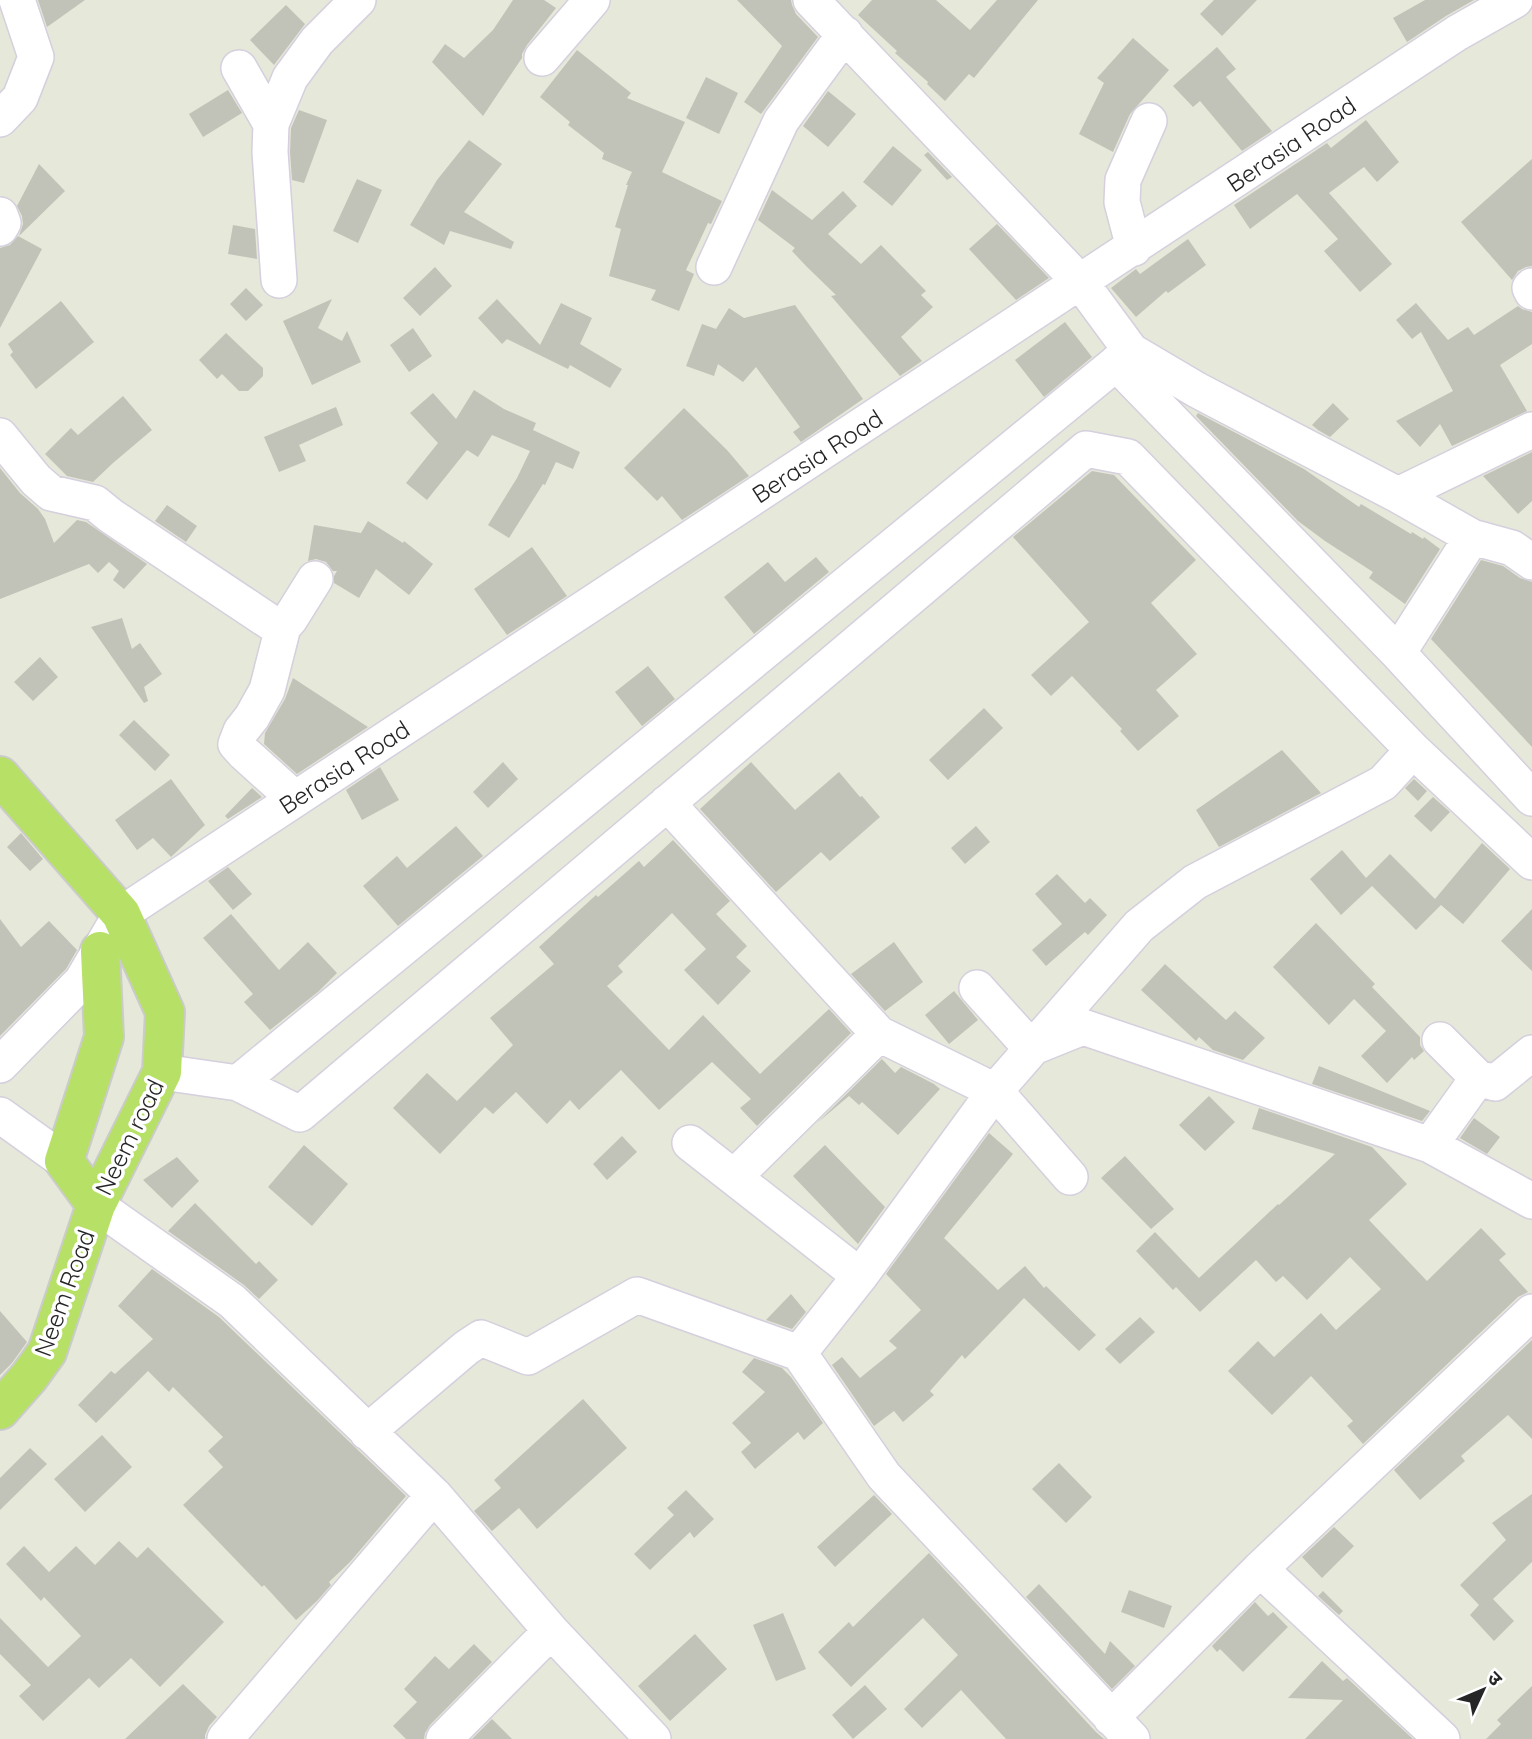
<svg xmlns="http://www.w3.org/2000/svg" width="1532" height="1739" font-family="Quicksand,'Noto Sans Devanagari',sans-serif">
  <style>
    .building { fill: #c1c3b9 }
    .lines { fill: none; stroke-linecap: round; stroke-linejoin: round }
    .minor-casing { stroke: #d5cfde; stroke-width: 38 }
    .major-casing { stroke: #cbcbcb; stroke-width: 42 }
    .minor { stroke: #fff; stroke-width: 35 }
    .major { stroke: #b7e066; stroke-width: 38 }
    .labels { text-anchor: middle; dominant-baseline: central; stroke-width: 7; stroke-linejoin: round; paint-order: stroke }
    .street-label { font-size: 24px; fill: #262626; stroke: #fff }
  </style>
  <rect width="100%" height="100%" fill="#e6e8d9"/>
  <path class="building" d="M38,0H85L47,27Z
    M513,0H544L556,8L527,45L522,54V58L483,116L432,62L445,44L464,58L493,30Z
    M737,0H791L792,5L796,14L818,37L761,114L744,102L782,46Z
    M872,0H936L970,30L997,0H1038L974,78L969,74L945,101L927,84L928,82L895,53L897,51L858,15Z
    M1214,0H1257L1222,36L1200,14Z
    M1425,0H1474L1446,16L1407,42L1393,18Z
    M286,5L305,24L274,65L250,40Z
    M1133,38L1169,70L1130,114L1113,152L1079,134L1104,83L1097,78Z
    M1217,47L1236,69L1226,77L1272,131L1242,151L1200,101L1193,107L1173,86Z
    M577,50L631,93L627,98L685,122L662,172L722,201L711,224L708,223L686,270L694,274L679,311L651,300L656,290L609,276L621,229L615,227L628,185H626L632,172L602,159L604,153L568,125L570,122L540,97Z
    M706,77L738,93L719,134L686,118Z
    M228,90L242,113L203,137L189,114Z
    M828,91L856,114L828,147L803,126Z
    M299,110L327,120L304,183L292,180L290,152L291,128Z
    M1366,120L1399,162L1377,182L1364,167L1329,193L1392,264L1360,292L1324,251L1338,239L1297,194L1250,229L1234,205L1327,143L1331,148Z
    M469,140L502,164L464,212L514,242L511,249L450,231L444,245L410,225L437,180Z
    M893,146L922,170L892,206L863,182Z
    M928,152L952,177L947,180L924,155Z
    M1532,159V266L1526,267L1518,271L1512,280L1461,222Z
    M39,164L65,191L19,236L23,224L22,216L17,206Z
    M357,179L382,190L358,243L333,231Z
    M772,190L812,220L843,191L857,206L828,234L861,264L881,245L926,291L921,295L933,307L901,337L922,361L900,376L831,296L836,295L806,266L792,251L795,248L758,220Z
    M997,224L1049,278L1016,300L969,249Z
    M233,225L255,229L257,259L228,254Z
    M18,236L42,249L0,328V248L10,245Z
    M1188,239L1206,265L1168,293L1166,291L1136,317L1111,288L1136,269L1140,274Z
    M435,267L452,286L420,316L403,298Z
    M246,288L263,305L246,321L230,304Z
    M332,299L318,328L342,341L347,331L361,362L312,385L283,321Z
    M497,299L540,345L561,303L592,318L580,344L622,369L610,388L570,365L568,369L507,339L502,344L478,318Z
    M61,301L94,342L36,389L10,355L13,352L8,344Z
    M1416,303L1448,340L1468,327L1474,335L1518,306L1522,309L1532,312V344L1500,365L1527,411L1452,446L1440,424L1420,447L1396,421L1453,391L1421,332L1412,339L1396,320Z
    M795,305L863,399L801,442L793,432L800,427L756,367L743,382L718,364L714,376L686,366L702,324L716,329L729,308L744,318Z
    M1065,322L1092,357L1044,397L1015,360Z
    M413,328L432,356L409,372L390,345Z
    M226,333L263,368V376L248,391H239L222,374L217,379L199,360Z
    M474,390L504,409L536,423L533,430L580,452L573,469L556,462L545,485L543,484L509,538L488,525L517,478L530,451L492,435L478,457L467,450L427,500L406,483L438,443L410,413L433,393L456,419Z
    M123,396L152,430L113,463L93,482L67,476L45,454L71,428L78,435Z
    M1333,403L1349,419L1330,437L1318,430L1312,425Z
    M336,407L343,425L299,445L306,461L279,472L264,437Z
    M684,408L727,450L749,476L682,520L662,496L657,501L624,468Z
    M1198,413L1304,469L1359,507L1361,504L1411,534L1412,532L1423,539L1424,537L1440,549L1405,604L1369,578L1373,572L1325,541L1298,521L1196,416Z
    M1532,452V501L1518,514L1483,476Z
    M0,468L20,493L38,509L45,519L54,543L77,520L86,522L147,564L124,589L113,580L119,571L109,562L98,573L89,564L0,599Z
    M1092,471L1114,475L1196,560L1151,603L1197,654L1156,690L1179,716L1138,751L1120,731L1122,729L1072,676L1051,696L1031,675L1089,622L1013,537Z
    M167,505L197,526L186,542L155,521Z
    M368,521L403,543L404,541L433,564L409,595L376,569L359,598L334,583V576L337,571H333L326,562L316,559L308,561L314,525L361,533Z
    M532,547L567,596L507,635L474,589Z
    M816,557L829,572L754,634L724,597L768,562L785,582Z
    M1481,560L1503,566L1520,578L1532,582V747L1431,639Z
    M122,618L132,649L140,643L162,674L144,687L148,701L144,703L91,627Z
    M40,657L58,677L33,701L14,682Z
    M648,666L675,699L642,726L615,692Z
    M293,678L368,727L297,774L264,744L265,733L285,699Z
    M984,708L1003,728L948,780L929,760Z
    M134,720L170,755L155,771L119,735Z
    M1282,750L1321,793L1219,847L1196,810Z
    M503,762L518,779L488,808L473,792Z
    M751,762L795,810L839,772L860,797L862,796L880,817L830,861L821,852L776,892L700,809Z
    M380,767L399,800L362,820L346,790Z
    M171,779L205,825L171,857L153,838L137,850L115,820Z
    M1414,779L1427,791L1418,801L1405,788Z
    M252,788L262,797L228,819L225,816Z
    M1433,797L1450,812L1431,832L1414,816Z
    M456,826L483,856L398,926L363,886L397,856L407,868Z
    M976,826L990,842L965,864L951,848Z
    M21,833L43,859L30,871L7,847Z
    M673,840L730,901L716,914L747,946L736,957L751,971L718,1005L684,970L706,949L672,913L618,966L623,972L607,986L669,1050L703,1015L760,1074L829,1009L851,1033L757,1126L740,1108L751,1099L712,1062L659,1110L621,1070L579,1110L570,1100L547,1124L516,1092L493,1114L485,1107L440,1154L393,1108L427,1073L457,1101L513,1045L490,1018L554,964L539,947L596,895L598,897L639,861L644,867Z
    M1482,843L1510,869L1463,924L1441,905L1416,930L1372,886L1341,915L1310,879L1342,850L1366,878L1390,854L1435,899Z
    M228,867L252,894L233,910L208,881Z
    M1057,874L1085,903L1090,898L1107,915L1088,935L1085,932L1046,966L1032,950L1062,924L1035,894Z
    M1532,909V971L1501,941Z
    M231,914L279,970L308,942L337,973L319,991L270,1030L244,1002L253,994L203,938Z
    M0,919L21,947L49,921L77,950L66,969L0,1036Z
    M1316,923L1375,984L1372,987L1420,1037V1045L1424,1051L1414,1060L1412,1057L1387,1083L1361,1056L1386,1031L1354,999L1329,1025L1273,967Z
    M894,942L923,982L885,1011L851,974Z
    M1165,964L1226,1020L1235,1011L1265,1038L1243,1060L1213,1050L1199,1037L1196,1041L1141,990Z
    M954,991L978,1020L949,1044L925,1015Z
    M882,1059L895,1073L901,1067L934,1084L940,1089L898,1135L862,1102L859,1105L849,1096L817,1123Z
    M1319,1066L1364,1084L1430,1111L1422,1121L1312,1084Z
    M1209,1096L1235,1122L1205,1151L1179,1125Z
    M1259,1108L1372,1147L1407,1184L1369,1220L1427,1281L1481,1228L1506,1254L1499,1260L1528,1292L1518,1297L1363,1444L1347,1426L1353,1421L1311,1376L1272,1415L1228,1371L1258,1341L1274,1357L1321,1313L1336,1330L1381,1289L1350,1257L1307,1300L1283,1276L1276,1282L1256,1260L1200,1312L1176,1287L1173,1290L1136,1251L1155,1232L1199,1278L1278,1204L1279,1205L1335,1154L1252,1129Z
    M1474,1118L1500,1137L1487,1154L1460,1138Z
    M989,1133L1013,1154L944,1238L998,1290L1025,1266L1044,1288L1046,1286L1096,1335L1079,1351L1024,1298L965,1359L962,1355L930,1391L934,1395L903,1422L894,1411L874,1426L832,1365L842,1357L860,1378L897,1348L889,1341L921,1310L886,1274Z
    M622,1136L637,1152L607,1180L593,1164Z
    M304,1145L348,1184L312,1226L268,1187Z
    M825,1145L885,1207L858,1244L793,1176Z
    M1125,1156L1174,1209L1151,1229L1101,1178Z
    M177,1157L199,1181L172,1208L143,1180Z
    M195,1203L256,1264L259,1261L278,1280L259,1299L244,1285L168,1231Z
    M152,1269L219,1317L406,1496L350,1562L329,1582L331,1585L317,1601L296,1620L264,1585L262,1587L183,1505L223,1467L208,1451L223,1437L173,1387L169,1392L148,1371L96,1423L78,1405L111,1371L115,1374L153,1339L118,1306Z
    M791,1294L806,1312L792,1329L766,1320Z
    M0,1311L27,1342L12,1363L0,1375Z
    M1140,1317L1155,1332L1120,1364L1105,1349Z
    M1532,1340V1439L1508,1415L1461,1456L1465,1461L1420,1500L1394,1470Z
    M754,1358L782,1368L791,1377L823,1423L804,1440L798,1432L755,1469L741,1452L751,1443L732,1423L765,1392L742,1372Z
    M583,1399L627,1448L537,1529L519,1508L492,1531L474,1511L501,1488L494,1480Z
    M102,1435L132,1467L85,1512L54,1479Z
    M30,1448L47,1464L0,1510V1478Z
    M1059,1463L1092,1497L1066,1523L1032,1489Z
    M686,1490L714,1519L694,1538L690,1532L650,1570L634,1554L674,1515L667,1508Z
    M1532,1494V1562L1493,1599L1514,1621L1494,1641L1470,1615L1479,1605L1460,1585L1506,1540L1492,1523Z
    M874,1495L892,1514L835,1567L817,1547Z
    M1334,1527L1354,1546L1322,1578L1302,1557Z
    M119,1541L137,1558L148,1547L224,1622L160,1687L131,1658L99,1688L89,1678L43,1721L19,1696L31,1685L0,1654V1618L48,1667L81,1636L44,1597L41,1601L6,1564L24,1546L49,1572L76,1546L95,1565Z
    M929,1553L1096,1732L1104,1739H1006L961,1690L922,1728L904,1709L958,1655L923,1618L851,1687L818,1652L849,1622L853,1627Z
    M1039,1584L1105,1654L1110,1641L1135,1666L1112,1689L1026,1597Z
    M1129,1590L1172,1606L1164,1628L1121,1612Z
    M1323,1591L1343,1611L1339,1615L1318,1596Z
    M1255,1602L1268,1616L1273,1612L1288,1627L1243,1672L1220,1649L1217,1652L1212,1646Z
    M783,1613L806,1669L776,1681L753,1625Z
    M695,1634L727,1669L670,1721L638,1686Z
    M474,1644L492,1662L430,1725L425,1733L424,1739H406L393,1726L417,1702L404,1689L435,1656L449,1669Z
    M1322,1661L1343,1681L1347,1678L1413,1739H1305L1343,1700L1288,1698Z
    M183,1684L217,1717L209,1726L205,1735V1739H125Z
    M865,1685L887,1709L853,1739L832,1715Z
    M1532,1686V1739H1486L1501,1724L1497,1720Z
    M492,1719L512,1739H472Z"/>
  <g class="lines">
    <g class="minor-casing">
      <path id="minor" d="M811,0L1081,283L1131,351L1197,390L1398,495L1472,537L1512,548L1532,562
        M542,58L592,0
        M239,68L271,124
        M0,119L20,98L36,57L17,0
        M0,215L3,223L0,228
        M1134,248L1122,202L1123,180L1149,121
        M714,267L781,121L845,34
        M279,280L270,152L271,124L290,78L317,41L358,0
        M1532,286L1530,288L1532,292
        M1116,363L1398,653L1532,798
        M0,436L36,480L51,493L95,503L111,516L270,622L283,627L290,619L315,579
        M1398,495L1532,430
        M283,627L267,690L252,717L241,731L236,744L244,753L295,799
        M1398,653L1472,537
        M667,803L879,1034L995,1091L1070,1177
        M977,988L1031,1048L1083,1027L1430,1145L1532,1201
        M1440,1040L1478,1078
        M0,1065L82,981L121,914L1457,33L1515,0
        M162,1072L238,1083L300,1114L1086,449L1128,457L1413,750L1532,862
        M238,1083L1131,351
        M0,1115L64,1161
        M690,1143L860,1276
        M1430,1145L1478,1078L1495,1083L1532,1053
        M734,1177L879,1034
        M96,1205L232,1301L434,1495L551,1631L653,1739
        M799,1353L860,1276L995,1091L1139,926L1195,882L1383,783L1413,750
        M367,1432L466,1348L481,1338L528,1357L637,1295L799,1353L884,1476L1132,1739
        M1260,1569L1442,1739
        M1111,1718L1260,1569L1532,1312
        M225,1739L434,1495
        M444,1739L551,1631"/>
    </g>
    <g class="major-casing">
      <path id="major" d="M0,776L121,914L165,1012L162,1072L96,1205L47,1352L29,1377L0,1410
        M96,1205L64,1161L104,1037L100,951"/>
    </g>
    <use href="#minor" class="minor"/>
    <use href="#major" class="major"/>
  </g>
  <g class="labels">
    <g class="street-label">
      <text transform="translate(1291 144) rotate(-34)">Berasia Road</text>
      <text transform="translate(817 456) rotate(-33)">Berasia Road</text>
      <text transform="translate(344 767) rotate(-33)">Berasia Road</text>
      <text transform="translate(129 1137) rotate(-64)">Neem road</text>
      <text transform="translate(64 1293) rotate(-70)">Neem Road</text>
    </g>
  </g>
  <g transform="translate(1483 1690) rotate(46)" stroke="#ffffff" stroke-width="5" paint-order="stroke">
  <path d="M0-5L12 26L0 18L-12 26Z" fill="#262626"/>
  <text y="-10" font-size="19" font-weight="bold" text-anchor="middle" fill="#262626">उ</text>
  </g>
</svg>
